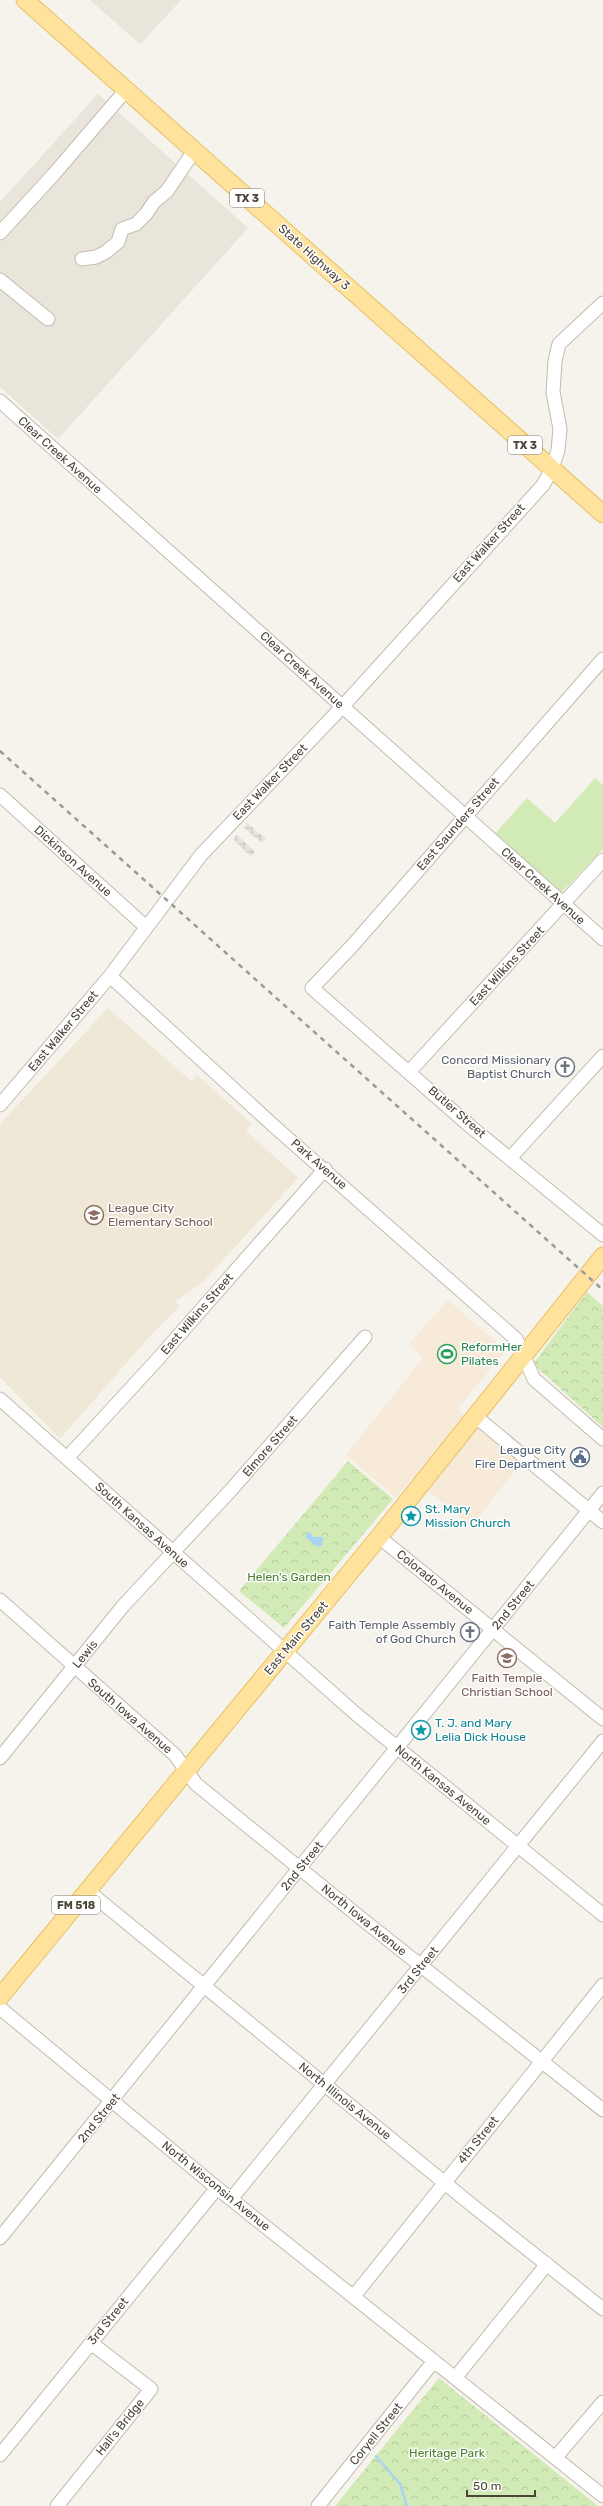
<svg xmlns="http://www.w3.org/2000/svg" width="603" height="2506" font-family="Rubik,sans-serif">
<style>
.residential{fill:#eae5da}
.commercial{fill:#f7ead8}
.industrial{fill:url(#industrial-grid)}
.education{fill:#efe8d6}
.grass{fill:#d2eab5}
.forest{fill:url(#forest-crowns)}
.water{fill:#a9d4f2}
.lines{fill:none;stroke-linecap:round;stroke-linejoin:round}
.stream{stroke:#a9d4f2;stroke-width:2.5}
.minor-casing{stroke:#c2bbae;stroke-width:15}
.major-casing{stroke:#e6c16a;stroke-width:19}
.minor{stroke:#fff;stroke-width:13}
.major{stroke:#ffe39c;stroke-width:17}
.rail{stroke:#9a9a9a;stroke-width:2.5;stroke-dasharray:5 5;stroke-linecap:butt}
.labels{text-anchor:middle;stroke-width:3;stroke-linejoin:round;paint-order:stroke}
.shield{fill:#fff;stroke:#817c74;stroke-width:1}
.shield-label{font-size:11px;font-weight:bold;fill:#4b4439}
.street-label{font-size:12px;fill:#4b4439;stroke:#fff}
.worship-label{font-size:12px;fill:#5b616d;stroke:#fff;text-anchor:end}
.education-label{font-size:12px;fill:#785e54;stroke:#fff;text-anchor:start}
.leisure-label{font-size:12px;fill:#27864d;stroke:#fff;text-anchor:start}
.service-label{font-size:12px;fill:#4e5e75;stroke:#fff;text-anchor:end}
.culture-label{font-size:12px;fill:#0d838f;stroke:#fff;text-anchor:start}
.park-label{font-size:12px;fill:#4a7f2a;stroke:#fff}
</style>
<defs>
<pattern id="industrial-grid" width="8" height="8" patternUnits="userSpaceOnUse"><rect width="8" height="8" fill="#e6e2dd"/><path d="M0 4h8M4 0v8" fill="none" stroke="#c7c3be"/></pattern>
<pattern id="forest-crowns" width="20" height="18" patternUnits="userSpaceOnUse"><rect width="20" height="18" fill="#d2eab5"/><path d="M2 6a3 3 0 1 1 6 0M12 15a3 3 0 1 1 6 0" fill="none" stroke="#b6ca9c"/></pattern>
</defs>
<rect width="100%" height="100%" fill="#f6f3ec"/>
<path class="residential" d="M90,0H181L140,44Z
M98,94L248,228L58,439L0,387V202Z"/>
<path class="commercial" d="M448,1300L506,1351L457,1409L521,1463L471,1526L412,1478L396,1498L346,1455L423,1358L409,1344Z"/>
<path class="industrial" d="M247,823L266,839L262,843L244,828Z
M237,835L255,852L250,856L233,839Z"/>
<path class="education" d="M108,1008L191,1081L197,1075L252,1124L246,1131L298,1178L204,1281L176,1301L179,1307L151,1335L60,1439L0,1377V1124Z"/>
<path class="grass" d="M595,778L603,785V849L560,894L494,835L527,798L555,823Z"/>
<path class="forest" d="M587,1292L603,1306V1427L533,1364Z
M348,1461L393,1499L284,1628L239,1591Z
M439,2378L598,2506H335Z"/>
<path class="water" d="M309,1531L313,1537H323L322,1546L318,1547L305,1537Z"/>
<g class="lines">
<path class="stream" d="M376,2456L400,2484L407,2506"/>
<g class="minor-casing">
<path id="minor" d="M0,233L54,174L126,90
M82,259L96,257L106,252L118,242L122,229L136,224L146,214L154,202L167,191L194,151
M0,280L48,319
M0,401L603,939
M603,659L352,946L312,988L470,1126L603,1235
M0,795L146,927
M110,976L275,1127L516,1339L534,1379L603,1439
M410,1071L603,860
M0,1105L110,976L201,855L343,706L543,485L552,469L558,450L560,429L553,392L555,361L559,344L603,303
M511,1157L603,1056
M0,1399L356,1714L603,1915
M475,1416L603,1522
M67,1458L157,1360L325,1169
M379,1537L603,1719
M0,1600L175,1755L196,1784L362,1919L603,2110
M0,1758L123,1606L231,1490L365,1337
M88,1891L473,2206L603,2309
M0,2008L217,2188L603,2496
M232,2198L603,1741
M0,2238L603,1493
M354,2296L603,1985
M455,2378L547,2264
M0,2455L217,2188
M555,2458L603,2402
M57,2506L151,2389L91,2343
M318,2506L434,2361"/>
</g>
<g class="major-casing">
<path id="major" d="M25,0L603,514
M0,1997L379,1537L603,1256"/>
</g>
<use href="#minor" class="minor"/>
<use href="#major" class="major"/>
<path class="rail" d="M0,751L603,1290"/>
</g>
<defs>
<g id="church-ring" transform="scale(1)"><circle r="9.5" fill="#fff" stroke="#6b7280" stroke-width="1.5"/><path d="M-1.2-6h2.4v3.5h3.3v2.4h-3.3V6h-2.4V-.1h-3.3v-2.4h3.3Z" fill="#6b7280"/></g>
<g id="school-ring" transform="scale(1)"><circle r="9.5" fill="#fff" stroke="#8d6e63" stroke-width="1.5"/><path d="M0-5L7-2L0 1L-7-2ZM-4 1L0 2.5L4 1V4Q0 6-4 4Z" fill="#8d6e63"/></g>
<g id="stadium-ring" transform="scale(1)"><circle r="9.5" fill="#fff" stroke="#2e9e5b" stroke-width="1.5"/><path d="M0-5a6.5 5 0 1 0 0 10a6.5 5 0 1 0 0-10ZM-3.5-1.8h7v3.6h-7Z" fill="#2e9e5b"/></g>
<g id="civic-ring" transform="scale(1)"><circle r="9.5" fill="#fff" stroke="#5c6f8a" stroke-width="1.5"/><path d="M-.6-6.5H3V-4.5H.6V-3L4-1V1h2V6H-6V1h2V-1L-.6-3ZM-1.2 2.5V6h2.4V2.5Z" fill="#5c6f8a"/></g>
<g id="sight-ring" transform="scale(1)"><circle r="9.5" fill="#fff" stroke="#0f9aa8" stroke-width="1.5"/><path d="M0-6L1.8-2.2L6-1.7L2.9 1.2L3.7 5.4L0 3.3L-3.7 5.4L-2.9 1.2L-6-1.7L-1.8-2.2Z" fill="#0f9aa8"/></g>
</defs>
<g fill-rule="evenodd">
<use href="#church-ring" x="565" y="1067"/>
<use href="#school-ring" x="94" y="1215"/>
<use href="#stadium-ring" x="447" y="1354"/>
<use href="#civic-ring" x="580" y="1457"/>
<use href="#sight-ring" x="411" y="1516"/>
<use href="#church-ring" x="470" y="1632"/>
<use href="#school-ring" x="507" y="1658"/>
<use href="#sight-ring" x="421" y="1730"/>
</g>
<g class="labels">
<g class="shield">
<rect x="230" y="189" width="34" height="18" rx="3"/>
<rect x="508" y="436" width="34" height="18" rx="3"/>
<rect x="52" y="1896" width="48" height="18" rx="3"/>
</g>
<g class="shield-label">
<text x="247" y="202">TX 3</text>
<text x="525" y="449">TX 3</text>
<text x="76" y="1909">FM 518</text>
</g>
<g class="street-label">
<text transform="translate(314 257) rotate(42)" y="4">State Highway 3</text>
<text transform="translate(60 455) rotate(42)" y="4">Clear Creek Avenue</text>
<text transform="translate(489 543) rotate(-48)" y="4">East Walker Street</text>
<text transform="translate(302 670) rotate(42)" y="4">Clear Creek Avenue</text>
<text transform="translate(270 782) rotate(-46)" y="4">East Walker Street</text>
<text transform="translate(458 824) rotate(-49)" y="4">East Saunders Street</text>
<text transform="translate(73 861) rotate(42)" y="4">Dickinson Avenue</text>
<text transform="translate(543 886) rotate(42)" y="4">Clear Creek Avenue</text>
<text transform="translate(507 966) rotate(-47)" y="4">East Wilkins Street</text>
<text transform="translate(63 1031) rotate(-50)" y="4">East Walker Street</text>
<text transform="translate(457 1112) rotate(41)" y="4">Butler Street</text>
<text transform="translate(319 1164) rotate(41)" y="4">Park Avenue</text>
<text transform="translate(197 1314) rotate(-49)" y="4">East Wilkins Street</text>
<text transform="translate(270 1446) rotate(-49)" y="4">Elmore Street</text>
<text transform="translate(142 1525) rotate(42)" y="4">South Kansas Avenue</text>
<text transform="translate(435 1582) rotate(39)" y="4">Colorado Avenue</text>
<text transform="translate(513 1605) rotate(-51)" y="4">2nd Street</text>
<text transform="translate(296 1638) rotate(-50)" y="4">East Main Street</text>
<text transform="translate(85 1654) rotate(-51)" y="4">Lewis</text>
<text transform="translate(130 1716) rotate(41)" y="4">South Iowa Avenue</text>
<text transform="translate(443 1785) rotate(39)" y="4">North Kansas Avenue</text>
<text transform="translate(302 1866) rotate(-51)" y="4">2nd Street</text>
<text transform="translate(364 1920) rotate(39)" y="4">North Iowa Avenue</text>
<text transform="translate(418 1970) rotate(-51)" y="4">3rd Street</text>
<text transform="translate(345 2101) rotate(39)" y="4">North Illinois Avenue</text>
<text transform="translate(99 2118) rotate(-51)" y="4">2nd Street</text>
<text transform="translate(478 2140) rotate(-51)" y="4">4th Street</text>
<text transform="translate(216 2186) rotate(39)" y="4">North Wisconsin Avenue</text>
<text transform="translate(108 2321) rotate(-51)" y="4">3rd Street</text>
<text transform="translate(120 2427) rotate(-51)" y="4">Hall's Bridge</text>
<text transform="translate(376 2434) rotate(-51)" y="4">Coryell Street</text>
</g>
<g class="worship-label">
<text x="551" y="1064">Concord Missionary<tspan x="551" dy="14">Baptist Church</tspan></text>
<text x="456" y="1629">Faith Temple Assembly<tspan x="456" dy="14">of God Church</tspan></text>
</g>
<g class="education-label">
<text x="108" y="1212">League City<tspan x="108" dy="14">Elementary School</tspan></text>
<text x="507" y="1682" text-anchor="middle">Faith Temple<tspan x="507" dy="14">Christian School</tspan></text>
</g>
<g class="leisure-label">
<text x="461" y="1351">ReformHer<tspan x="461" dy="14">Pilates</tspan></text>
</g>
<g class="service-label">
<text x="566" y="1454">League City<tspan x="566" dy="14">Fire Department</tspan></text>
</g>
<g class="culture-label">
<text x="425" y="1513">St. Mary<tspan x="425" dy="14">Mission Church</tspan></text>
<text x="435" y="1727">T. J. and Mary<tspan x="435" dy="14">Lelia Dick House</tspan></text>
</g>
<g class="park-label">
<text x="289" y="1581">Helen's Garden</text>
<text x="447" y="2457">Heritage Park</text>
</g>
</g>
<path d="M467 2490v6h68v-6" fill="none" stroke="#4b4439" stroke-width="2"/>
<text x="473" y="2490" font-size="12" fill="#4b4439" stroke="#ffffff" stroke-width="3" paint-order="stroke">50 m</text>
</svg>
